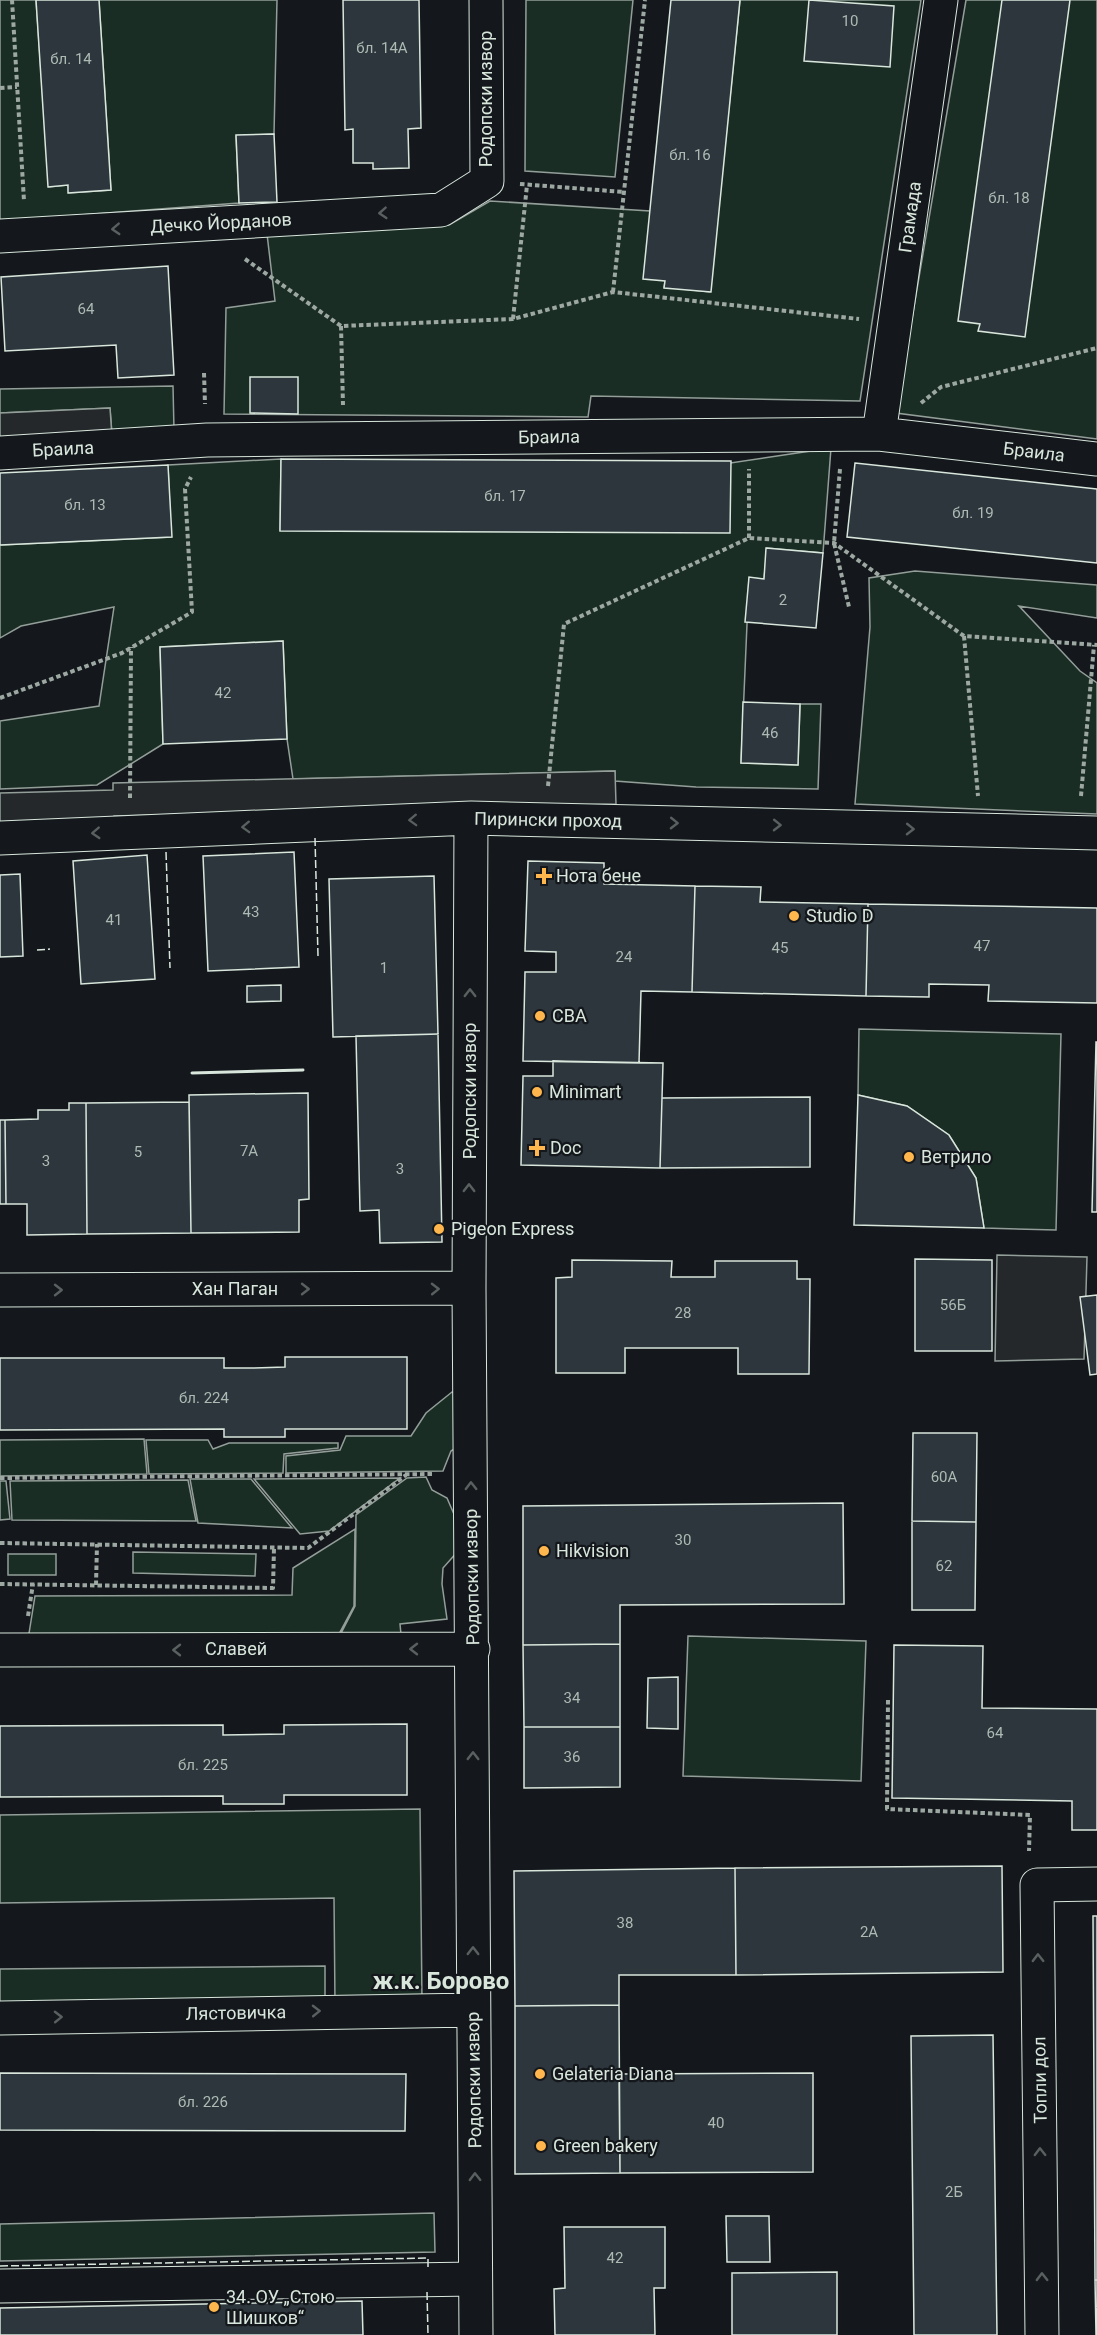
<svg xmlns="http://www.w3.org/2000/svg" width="1097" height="2335" font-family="Roboto,sans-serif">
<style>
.green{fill:#1a2d24;stroke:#939e99;stroke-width:1.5}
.parking{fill:#24282b;stroke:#939e99;stroke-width:1.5}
.building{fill:#2c363c;stroke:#d8e6dc;stroke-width:1.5}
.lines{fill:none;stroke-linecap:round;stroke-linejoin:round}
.minor-casing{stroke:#d8e6dc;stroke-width:35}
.path{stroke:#9da8a2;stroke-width:4;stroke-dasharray:4.5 3;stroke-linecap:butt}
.minor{stroke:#14181c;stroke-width:33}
.fence{stroke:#d8e6dc;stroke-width:1.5;stroke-dasharray:8 3;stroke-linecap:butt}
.wall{stroke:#d8e6dc;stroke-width:3}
.oneway{stroke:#59605f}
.poi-dot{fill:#ffb74d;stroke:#14181c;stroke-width:2}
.labels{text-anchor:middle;stroke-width:4.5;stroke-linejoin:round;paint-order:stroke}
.number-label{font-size:15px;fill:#adbab4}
.street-label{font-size:18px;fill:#d8e6dc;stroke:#14181c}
.poi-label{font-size:18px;fill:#d8e6dc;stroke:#14181c;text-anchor:start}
.district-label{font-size:24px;font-weight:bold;fill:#d8e6dc;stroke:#14181c}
</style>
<rect width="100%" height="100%" fill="#14181c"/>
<path class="green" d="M0,0H36L49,187L68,185L69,193L111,190L99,0H277L274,134L236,136L239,203L0,221Z
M526,0H633L615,177L525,171Z
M740,0H921L860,401L591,396L588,417L224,414L226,308L275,301L267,234L449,225L490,201L650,211L665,281L664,287L710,292Z
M966,0H1097V439L896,413Z
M173,386L174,430L112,434L110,408L0,413V389Z
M831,448L823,553L767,548L764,579L749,578L741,763L798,765L800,704H821L818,789L696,787L615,781V771L293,779L287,739L283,641L160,647L163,744L97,785L0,789V721L99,706L114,607L21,626L0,638V545L171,537L168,465L281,459L280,530Z
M915,571L1097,585V618L1019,606L1080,671L1097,683V814L855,804L870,627L869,578Z
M859,1029L1061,1034L1056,1230L984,1228L976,1178L949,1135L907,1106L858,1095Z
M452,1392L469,1398L468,1440L451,1451L443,1471L286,1473V1456L340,1450L346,1436H411L426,1413Z
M144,1439L147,1474L0,1476V1440Z
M146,1440H208L213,1449L229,1443H338V1448L284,1454L283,1473L149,1474Z
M426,1477L432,1490L447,1498L466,1542L443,1568L442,1584L447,1619L400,1624L402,1645H335L355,1606L356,1515L407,1478Z
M400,1478L329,1531L300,1534L254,1479Z
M190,1479H251L292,1528L198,1523Z
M188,1480L196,1521L12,1520L10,1481Z
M0,1481H6L10,1519L0,1520Z
M355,1529L354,1606L333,1645L27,1646L35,1596L292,1595L293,1568Z
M133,1552L256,1554L255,1576L133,1573Z
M8,1554H56V1575H8Z
M688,1636L866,1641L861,1781L683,1776Z
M420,1809L422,2002L335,2003L334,1898L0,1903V1815Z
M325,1966V2000L0,2005V1969Z
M434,2213L435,2252L0,2261V2224Z"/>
<path class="parking" d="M110,408L112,437L0,442V413Z
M615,771L616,804L114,816V820L0,823V793L113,790V783Z
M997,1255L1087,1257L1084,1359L995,1361Z"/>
<path class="building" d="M36,0H99L111,190L68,193V185L48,187Z
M343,0H419L421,128L408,129L409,168L373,169V163H353V129L345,130Z
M671,0H740L711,292L664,288L665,281L643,279Z
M809,0L894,6L890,67L804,61Z
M1002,0H1070L1025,337L978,331L980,324L958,321Z
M274,134L277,202L239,203L236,135Z
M168,266L174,375L118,378L116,345L5,351L1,277Z
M250,377H298V414L250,413Z
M281,459L731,461L730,533L280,531Z
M855,463L1097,489V563L847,537Z
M168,465L172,537L0,545V473Z
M766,548L823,553L816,628L745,622L749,577L764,579Z
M283,641L287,739L163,744L160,647Z
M743,702L800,704L798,765L741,763Z
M294,852L299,967L208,971L203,856Z
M147,855L155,979L81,984L73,861Z
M528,861L604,863V884L695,886L692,992L641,991L639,1063L523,1061L525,972H556V952L525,951Z
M20,874L23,956L0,957V875Z
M434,876L438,1034L333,1037L329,879Z
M695,886L761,887L760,902L868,904L866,996L692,992Z
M868,904L1097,908V1003L988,1001L989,985L929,984V997L866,996Z
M281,985V1001L247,1002V986Z
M438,1034L442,1242L380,1243L379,1210L360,1211L356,1036Z
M1096,1042H1097V1212H1092Z
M553,1061L663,1063L660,1168L521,1165L523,1076H553Z
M308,1093L309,1199L299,1200V1232L191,1233L189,1095Z
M858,1095L907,1106L949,1135L976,1178L984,1228L854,1225Z
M810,1097V1167L660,1168L662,1098Z
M189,1102L191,1233L87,1234L86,1103Z
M69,1103H86L87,1234L27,1235V1204H6L5,1120L38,1119V1110H69Z
M0,1120H5L6,1204H0Z
M915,1259L992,1260V1351H915Z
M572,1260L672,1261L671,1277H715V1261H797V1279H810L809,1374H738V1348H625V1373H556V1278L572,1277Z
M1097,1295V1374L1090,1375L1080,1297Z
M285,1357H407V1429H285V1437H224V1429L0,1430V1358H224V1368H254L285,1367Z
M913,1433H977L976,1522L912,1521Z
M843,1503L844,1604L620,1605V1644L523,1645V1506Z
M912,1521L976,1522L975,1610H912Z
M620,1644V1727H524L523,1645Z
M894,1645L983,1646L982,1708L1097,1709V1830H1072V1801L892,1798Z
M678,1677V1729L647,1728L648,1678Z
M407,1724V1795H284V1804H223V1796L0,1797V1726L223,1725V1735L284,1734V1725Z
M524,1727H620V1787L524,1788Z
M1002,1866L1003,1972L736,1975L735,1868Z
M735,1868L736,1975H619V2005L515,2006L514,1871Z
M1093,1916H1097V2280H1095Z
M619,2005L620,2173L515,2174V2006Z
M993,2035L997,2335H914L911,2036Z
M0,2073L406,2074L405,2131L0,2130Z
M813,2073V2172L620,2173L619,2074Z
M726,2216H769L770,2262H727Z
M564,2227H665V2288H654L655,2335H555L554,2289L565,2288Z
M837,2272V2335H732V2273Z
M1095,2280H1097V2335H1096Z
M362,2301L363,2335H0V2308Z"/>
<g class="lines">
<g class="minor-casing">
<path id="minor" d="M0,236L441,210L487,181L486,0
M879,434L941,0
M0,453L207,440L879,434L1097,459
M471,818L469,1288L476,2335
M0,838L471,818L1097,833
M0,1290L469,1288
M0,1650L473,1649
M0,2018L473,2010
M0,2286L475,2279
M1042,2335L1037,1885L1097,1884"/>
</g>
<path class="path" d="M12,0L24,201
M0,88L17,87
M520,184L624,192
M245,259L341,326L513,319L613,292L859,319
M613,292L645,0
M513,319L527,185
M341,326L343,405
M204,373L205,404
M921,403L941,387L1097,348
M840,469L834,543L849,607
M749,538V469
M964,636L978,796
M0,698L122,653L192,612L185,489L191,477
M548,786L564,624L749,538L834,543L964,636L1097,645
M1081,796L1094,645
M130,798L131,647
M0,1478L434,1474
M0,1543L308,1548L406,1475
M0,1584L273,1588L274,1548
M96,1585L97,1544
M28,1616L33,1584
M888,1700L887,1809L1030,1815L1029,1851"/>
<use href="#minor" class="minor"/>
<path class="fence" d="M315,838L318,956
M166,852L170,968
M37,950L50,949
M0,2266L428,2258V2268
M427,2292L428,2335"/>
<path class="wall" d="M192,1073L303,1070"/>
</g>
<defs><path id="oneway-chevron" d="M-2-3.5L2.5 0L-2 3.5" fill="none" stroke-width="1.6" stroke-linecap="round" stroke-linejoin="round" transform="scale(1.5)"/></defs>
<g class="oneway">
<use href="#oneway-chevron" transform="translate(383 213) rotate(176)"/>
<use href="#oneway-chevron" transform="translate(116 229) rotate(177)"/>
<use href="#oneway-chevron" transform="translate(413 820) rotate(178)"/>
<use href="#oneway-chevron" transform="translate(674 823) rotate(1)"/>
<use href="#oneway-chevron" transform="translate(777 825) rotate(1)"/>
<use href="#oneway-chevron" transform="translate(246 827) rotate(178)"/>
<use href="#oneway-chevron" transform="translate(910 829) rotate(1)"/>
<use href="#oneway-chevron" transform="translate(96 833) rotate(177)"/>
<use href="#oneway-chevron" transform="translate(470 993) rotate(-90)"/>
<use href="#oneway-chevron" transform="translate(469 1188) rotate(-90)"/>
<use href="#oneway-chevron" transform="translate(305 1289)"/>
<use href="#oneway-chevron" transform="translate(435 1289) rotate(-1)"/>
<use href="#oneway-chevron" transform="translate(58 1290)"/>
<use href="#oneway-chevron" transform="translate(471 1486) rotate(-91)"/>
<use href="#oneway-chevron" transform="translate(414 1649) rotate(180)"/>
<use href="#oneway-chevron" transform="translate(177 1650) rotate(180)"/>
<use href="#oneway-chevron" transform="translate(473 1756) rotate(-90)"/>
<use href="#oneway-chevron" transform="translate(473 1951) rotate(-90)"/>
<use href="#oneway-chevron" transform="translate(1038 1958) rotate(-91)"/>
<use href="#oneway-chevron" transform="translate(316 2011) rotate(-1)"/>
<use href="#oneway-chevron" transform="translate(58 2017) rotate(-1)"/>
<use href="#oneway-chevron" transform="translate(1040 2152) rotate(-91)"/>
<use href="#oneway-chevron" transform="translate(475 2177) rotate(-91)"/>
<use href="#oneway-chevron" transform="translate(1042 2277) rotate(-91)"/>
</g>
<g class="poi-dot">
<path d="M541 867h6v6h6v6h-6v6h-6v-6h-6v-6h6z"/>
<circle cx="794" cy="916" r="6"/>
<circle cx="540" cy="1016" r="6"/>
<circle cx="537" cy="1092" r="6"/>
<path d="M534 1139h6v6h6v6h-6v6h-6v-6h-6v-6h6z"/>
<circle cx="909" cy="1157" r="6"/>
<circle cx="439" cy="1229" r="6"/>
<circle cx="544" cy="1551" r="6"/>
<circle cx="540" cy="2074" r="6"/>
<circle cx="541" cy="2146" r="6"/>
<circle cx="214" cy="2307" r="6"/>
</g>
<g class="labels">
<g class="number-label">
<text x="850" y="26">10</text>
<text x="382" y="53">бл. 14А</text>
<text x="71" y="64">бл. 14</text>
<text x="690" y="160">бл. 16</text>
<text x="1009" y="203">бл. 18</text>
<text x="86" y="314">64</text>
<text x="505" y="501">бл. 17</text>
<text x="85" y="510">бл. 13</text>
<text x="973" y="518">бл. 19</text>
<text x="783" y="605">2</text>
<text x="223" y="698">42</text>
<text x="770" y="738">46</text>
<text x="251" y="917">43</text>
<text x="114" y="925">41</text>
<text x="982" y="951">47</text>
<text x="780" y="953">45</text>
<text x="624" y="962">24</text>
<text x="384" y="973">1</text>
<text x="249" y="1156">7А</text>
<text x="138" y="1157">5</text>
<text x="46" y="1166">3</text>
<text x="400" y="1174">3</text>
<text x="953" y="1310">56Б</text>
<text x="683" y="1318">28</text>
<text x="204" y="1403">бл. 224</text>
<text x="944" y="1482">60А</text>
<text x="683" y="1545">30</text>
<text x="944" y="1571">62</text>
<text x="572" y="1703">34</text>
<text x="995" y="1738">64</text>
<text x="572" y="1762">36</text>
<text x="203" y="1770">бл. 225</text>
<text x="625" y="1928">38</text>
<text x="869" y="1937">2А</text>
<text x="203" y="2107">бл. 226</text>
<text x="716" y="2128">40</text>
<text x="954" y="2197">2Б</text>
<text x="615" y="2263">42</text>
</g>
<g class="street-label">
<text transform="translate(486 99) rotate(-90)" y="6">Родопски извор</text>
<text transform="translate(910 217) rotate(-82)" y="6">Грамада</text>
<text transform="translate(221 223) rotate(-3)" y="6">Дечко Йорданов</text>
<text transform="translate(549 437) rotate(-1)" y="6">Браила</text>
<text transform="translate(63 449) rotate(-3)" y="6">Браила</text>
<text transform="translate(1034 452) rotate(7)" y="6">Браила</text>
<text transform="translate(548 820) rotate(1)" y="6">Пирински проход</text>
<text transform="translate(470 1091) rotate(-90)" y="6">Родопски извор</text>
<text x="235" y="1295">Хан Паган</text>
<text transform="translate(472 1577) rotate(-91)" y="6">Родопски извор</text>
<text x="236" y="1655">Славей</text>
<text transform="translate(236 2013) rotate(-1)" y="6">Лястовичка</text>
<text transform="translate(474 2080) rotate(-91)" y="6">Родопски извор</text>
<text transform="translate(1040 2080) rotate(-91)" y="6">Топли дол</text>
</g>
<g class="poi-label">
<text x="556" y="882">Нота бене</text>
<text x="806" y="922">Studio D</text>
<text x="552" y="1022">CBA</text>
<text x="549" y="1098">Minimart</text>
<text x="550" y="1154">Doc</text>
<text x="921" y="1163">Ветрило</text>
<text x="451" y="1235">Pigeon Express</text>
<text x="556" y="1557">Hikvision</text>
<text x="552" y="2080">Gelateria Diana</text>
<text x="553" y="2152">Green bakery</text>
<text x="226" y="2303">34. ОУ „Стою<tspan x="226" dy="21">Шишков“</tspan></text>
</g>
<g class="district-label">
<text x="441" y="1989">ж.к. Борово</text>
</g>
</g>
</svg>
